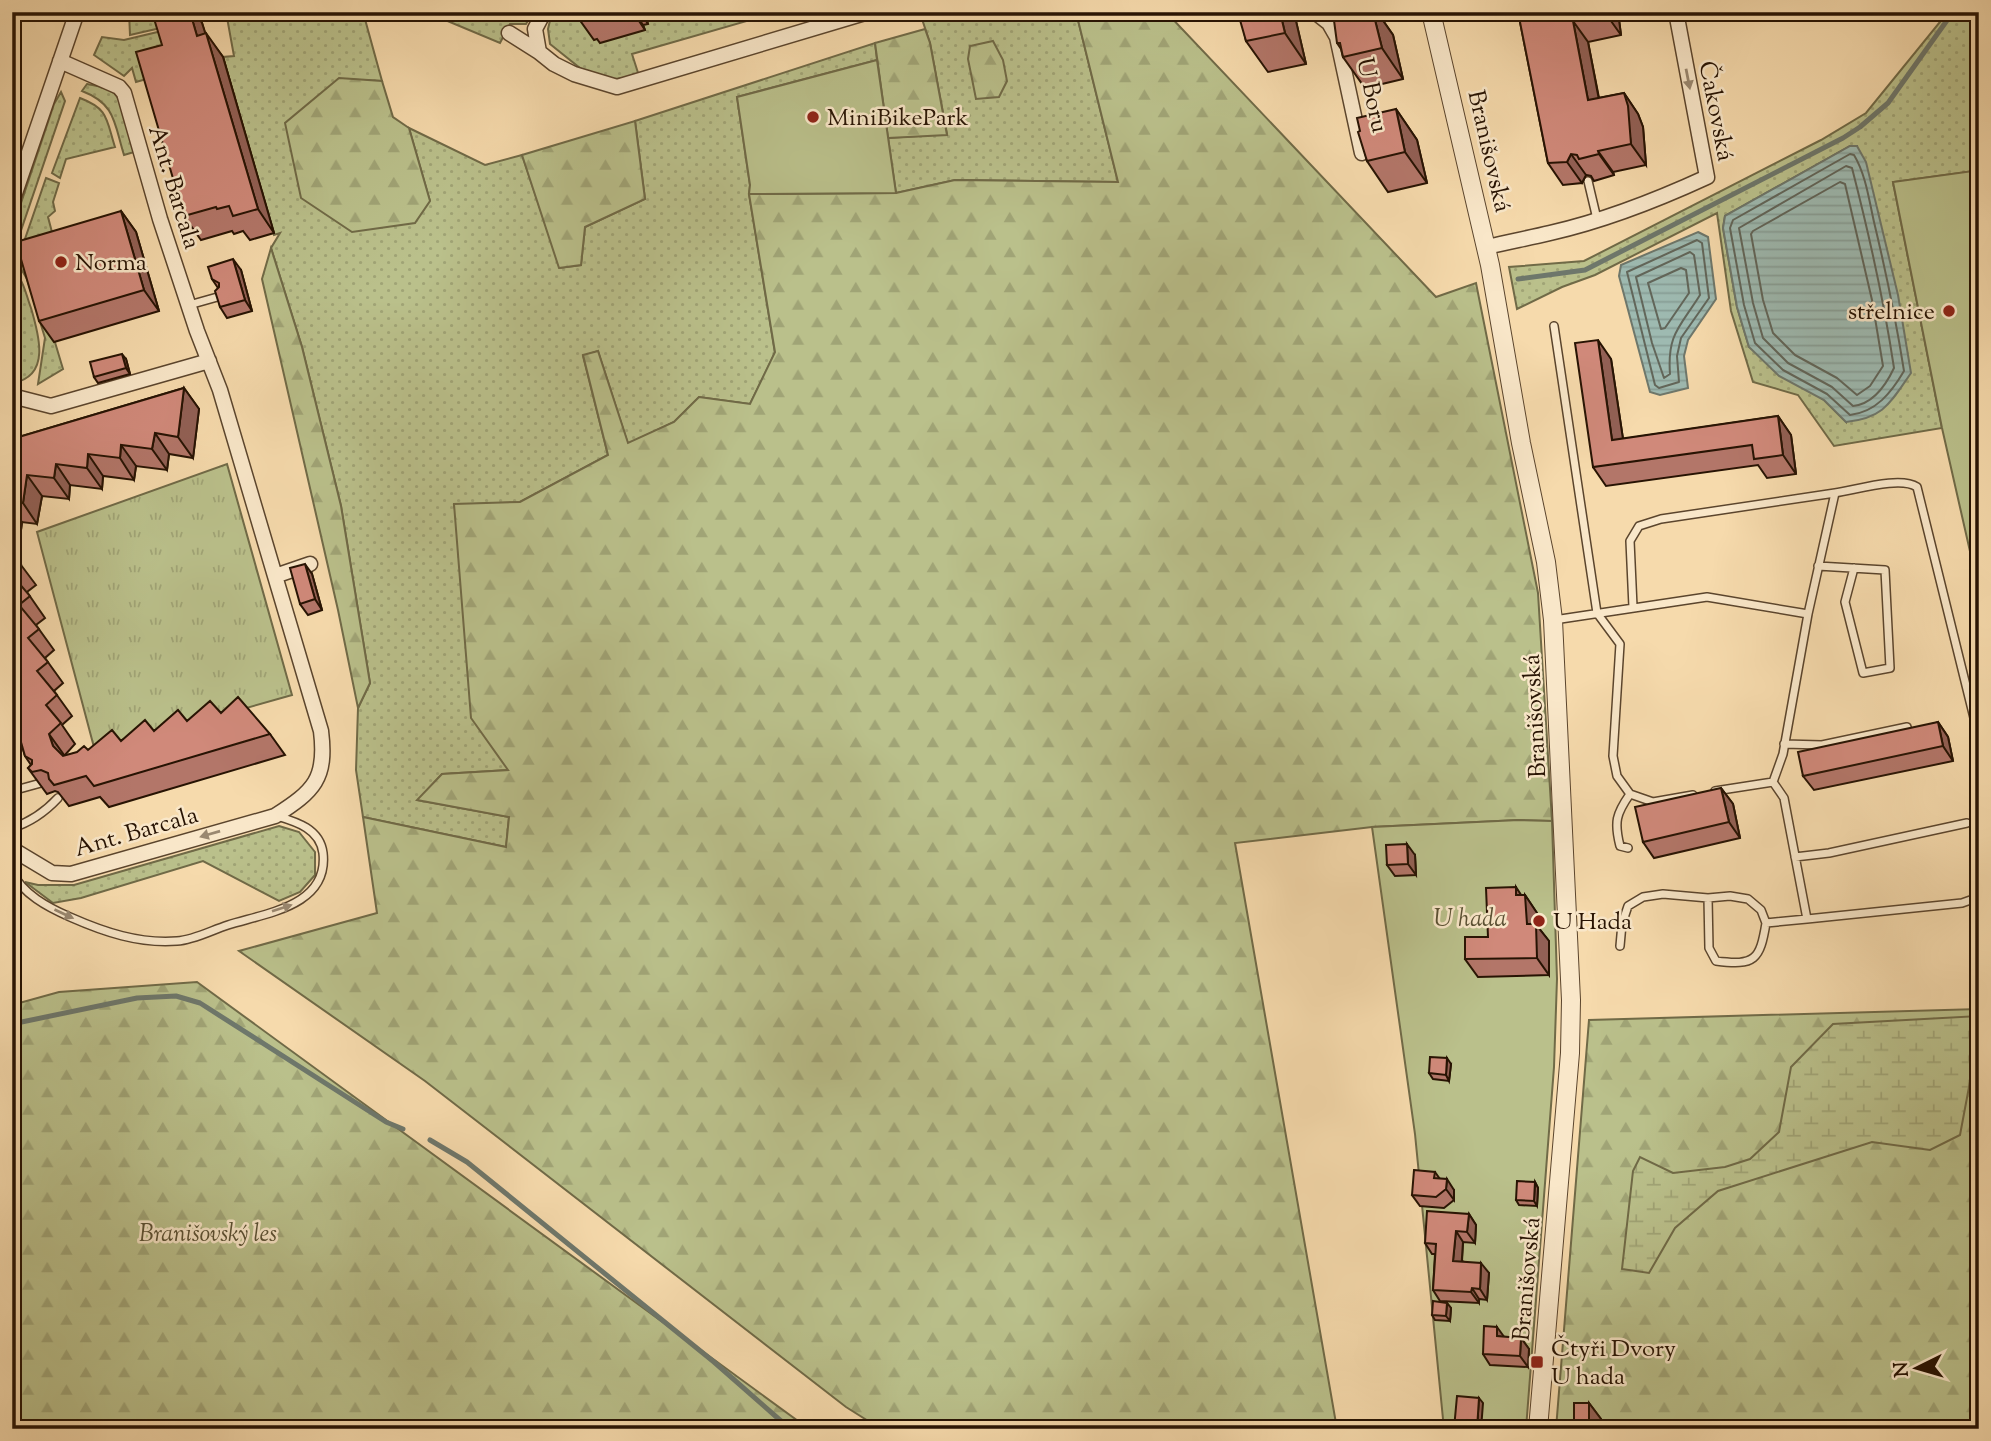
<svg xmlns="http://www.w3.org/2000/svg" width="1991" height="1441" font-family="'Sorts Mill Goudy',serif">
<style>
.grass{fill:url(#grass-dots);stroke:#706a47;stroke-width:2;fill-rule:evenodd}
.forest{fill:url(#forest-firs);stroke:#706a47;stroke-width:2}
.wetland{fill:url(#wetland-marsh);stroke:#706a47;stroke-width:2}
.park{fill:url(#park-tufts);stroke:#706a47;stroke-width:2}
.garden{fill:#bac08b;stroke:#706a47;stroke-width:2}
.water{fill:url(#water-rules);stroke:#6e776b;stroke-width:2}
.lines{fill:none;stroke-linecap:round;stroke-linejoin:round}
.shore{stroke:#62665a;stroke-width:2}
.stream{stroke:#6e776b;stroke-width:5}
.service-casing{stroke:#5b452d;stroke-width:10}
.minor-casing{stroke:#5b452d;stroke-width:17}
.tertiary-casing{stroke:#5b452d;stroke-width:20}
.service{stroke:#f9e7c9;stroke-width:7}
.minor{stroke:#f9e7c9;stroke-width:14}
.tertiary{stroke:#f9e7c9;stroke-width:18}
.wall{fill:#b37669;stroke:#271303;stroke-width:2}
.shaded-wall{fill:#926055;stroke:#271303;stroke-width:2}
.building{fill:#d0897a;stroke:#271303;stroke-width:2}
.oneway{fill:#9a8870}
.poi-dot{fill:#8f2418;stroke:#f9e7c9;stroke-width:2.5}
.labels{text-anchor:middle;stroke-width:5;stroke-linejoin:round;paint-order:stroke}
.street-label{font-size:24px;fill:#271303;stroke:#f9e7c9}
.poi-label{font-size:24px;fill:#271303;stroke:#f9e7c9;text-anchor:start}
.park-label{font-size:24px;font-style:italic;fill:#5a5033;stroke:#f9e7c9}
</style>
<defs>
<pattern id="grass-dots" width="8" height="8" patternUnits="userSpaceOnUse" patternTransform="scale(1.75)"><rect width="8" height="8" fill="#bac08b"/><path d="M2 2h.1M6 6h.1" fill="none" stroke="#a0a476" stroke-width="1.8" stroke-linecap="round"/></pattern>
<pattern id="forest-firs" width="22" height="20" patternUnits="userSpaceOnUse" patternTransform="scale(1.75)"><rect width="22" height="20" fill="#bac08b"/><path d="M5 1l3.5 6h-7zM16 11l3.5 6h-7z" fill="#a0a476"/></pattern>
<pattern id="wetland-marsh" width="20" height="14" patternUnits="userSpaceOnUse" patternTransform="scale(1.75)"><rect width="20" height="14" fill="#bac08b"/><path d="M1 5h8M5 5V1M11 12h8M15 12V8" fill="none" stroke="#a0a476"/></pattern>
<pattern id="park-tufts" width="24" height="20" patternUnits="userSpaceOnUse" patternTransform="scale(1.75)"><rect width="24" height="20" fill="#bac08b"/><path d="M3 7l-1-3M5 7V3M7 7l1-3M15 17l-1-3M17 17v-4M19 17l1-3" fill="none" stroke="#a0a476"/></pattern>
<pattern id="water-rules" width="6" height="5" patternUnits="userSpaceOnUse" patternTransform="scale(1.75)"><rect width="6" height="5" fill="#9ebab1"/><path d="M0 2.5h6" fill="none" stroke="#889f97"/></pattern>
</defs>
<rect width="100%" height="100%" fill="#f6daac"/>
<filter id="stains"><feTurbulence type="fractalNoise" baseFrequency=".00286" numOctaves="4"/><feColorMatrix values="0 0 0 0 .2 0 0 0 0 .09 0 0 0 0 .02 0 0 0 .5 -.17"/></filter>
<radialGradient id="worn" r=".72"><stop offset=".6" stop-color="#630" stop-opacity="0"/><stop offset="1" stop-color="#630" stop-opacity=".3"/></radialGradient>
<path class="grass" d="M129,12H162L165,27L130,35Z
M226,12H363L382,81L339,79L430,201L409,128L485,165L522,155L560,268L581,265L585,227L645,199L635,121L875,43L877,60L737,97L750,185L749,194L775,353L750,404L699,397L674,422L628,444L598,351L583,356L608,455L520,502L454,505L509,770L442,774L418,800L509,817L506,847L363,817L356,770L358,708L370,683L341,506L302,347L271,248L280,233L274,235L223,57L234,56Z
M426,12H533L526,24H510L500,43Z
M552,12H778L632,54L639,76L607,80L585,72L550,44L548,29Z
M932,12H1076L1118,182L955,180L896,193L888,138L947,134L930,43L921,16Z
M1948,12H1979V194L1973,171L1893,182L1942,428L1834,446L1798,395L1753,382L1731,311L1717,213L1595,275L1562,287L1517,309L1509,267L1584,261L1821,140L1866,113ZM1850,146H1857L1846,422L1824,400L1749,347L1737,307L1723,228L1725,216Z
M166,30L181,69L136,82L132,68L124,76L94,55L102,37L124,40Z
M87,84C96,86 107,87 114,93C125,103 130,137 134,152L124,155C114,123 116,104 82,91Z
M61,92L65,101L14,251L12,250V230L54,104Z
M80,98C109,109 106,119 115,147L66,159L60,178L52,173Z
M46,178L59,183L53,202L55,211L48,217L57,251L30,259L63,369L38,384L45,338L27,279L17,262Z
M19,277C25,286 27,298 31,308C39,335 51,376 13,383L12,298Z
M279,826L299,832L315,852V875L300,892L279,901L203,861L81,898L53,903L25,882L38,885H74Z"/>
<path class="forest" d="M1076,12H1166L1436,297L1476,283L1538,593L1552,821L1519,820L1372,827L1235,843L1337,1429H881L846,1407L425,1081L239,951L377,913L363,817L506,847L509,817L417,800L442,774L508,770L471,718L454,504L520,502L608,455L583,355L598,351L628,443L674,422L699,397L750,404L775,352L749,194L896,193L955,180L1118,182Z
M925,29L930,43L947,135L888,138L875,43Z
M993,41L1003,60L1007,81L999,97L976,99L968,59L970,46Z
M339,78L382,81L393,117L409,128L430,201L415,223L352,232L301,198L285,123Z
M635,121L645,199L585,227L581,265L559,268L522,155Z
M271,248L302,347L341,506L370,683L358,708L338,610L262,279Z
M197,982L809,1429H12V1005L59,992Z
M1979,1009V1429H1556L1589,1020Z"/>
<path class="wetland" d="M1979,1016V1068L1972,1071L1960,1135L1930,1150L1872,1142L1718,1191L1675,1228L1649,1273L1622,1269L1633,1171L1640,1157L1673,1173L1725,1167L1750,1159L1779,1132L1791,1067L1833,1024Z"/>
<path class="park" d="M227,464L292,695L95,751L37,532Z"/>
<path class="garden" d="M877,60L896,193L749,194L750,185L737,97Z
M1973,171L1979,194V591L1942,428L1893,182Z
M1519,820L1552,821L1557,979L1554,1067L1526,1429H1444L1415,1134L1372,827Z"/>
<path class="water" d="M1850,146H1857L1866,162L1898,295L1911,373C1890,403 1884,418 1846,422L1824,400L1779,376L1749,347L1737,307L1723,228L1725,216Z
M1698,232L1708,237L1716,299L1688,340L1684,356L1688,388L1660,395L1650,392L1619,276L1621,265Z"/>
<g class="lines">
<path class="shore" d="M1850,154L1854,155C1866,175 1869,200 1874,222C1886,272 1896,320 1904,371C1891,393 1876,412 1850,415L1827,394L1783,370L1755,343L1744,305L1730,228L1733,220Z
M1846,166L1852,168C1869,234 1884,301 1894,368C1886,385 1873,404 1853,406L1832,387L1788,363L1763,338L1753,303L1739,228Z
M1840,182L1845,184L1872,300L1883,366L1870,386L1857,395L1837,378L1795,355L1773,333L1763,300L1751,234L1753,231Z
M1697,240L1702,243L1709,298L1681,338L1677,356L1679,382L1659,388L1655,385L1627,272Z
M1690,252L1694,255L1700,295C1680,327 1667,334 1670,374L1664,378L1652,343L1636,277Z
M1681,268L1686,270L1689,293L1665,328L1661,329L1648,283Z"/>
<path class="stream" d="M1518,279L1585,270L1843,138L1860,127L1888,103L1953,12
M12,1024L137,998L176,996L200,1003L386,1122L403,1129
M430,1140L467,1162L714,1362L781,1421"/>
<g class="service-casing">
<path id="service" d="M1588,181L1597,219
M189,305L221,296
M1554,326L1597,613L1620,644L1613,756L1617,776L1630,794L1653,802L1693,795
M1818,566L1885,570L1890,668L1863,673L1845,602L1854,568
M1633,607L1630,541L1639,526L1661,519L1835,493
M1554,620L1707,597L1808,614
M1784,744L1822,745L1907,727
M1773,782L1784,798L1807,919L1962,903L1979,897
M12,791L41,783
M1715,791L1773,782L1783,754L1808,614L1835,493C1856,490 1900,476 1917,487L1979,738
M12,828C31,822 45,812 58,798
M1628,848L1620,846C1614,822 1616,814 1630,794
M1795,857L1829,853L1967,823
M12,872C23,894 47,907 70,917C104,932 139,944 177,941C194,940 212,930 228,925C266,913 329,906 323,853C320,829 297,822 277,816
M1708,898L1709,948L1716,961C1755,966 1760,960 1766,923L1807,919
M1620,946L1622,924L1628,906L1643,897L1663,894L1708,898L1730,896L1748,899L1761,910L1766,923"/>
</g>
<g class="minor-casing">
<path id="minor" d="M544,12L535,29L539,52L554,64L574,74L617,87L868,12
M1315,12L1329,23L1337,37L1362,153
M509,33L539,52
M60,61L119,87L124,93L160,219L197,331L220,390L275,576L310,564
M12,202L77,12
M1487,247C1508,242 1529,238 1550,233C1603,221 1657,200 1707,177L1676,12
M12,396L51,406L209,361
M12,849L52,873L71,874L275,816C314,791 327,779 321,731L275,576"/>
</g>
<g class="tertiary-casing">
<path id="tertiary" d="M1431,12L1490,265L1521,443L1546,562L1553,620L1571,1000L1570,1053L1538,1429"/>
</g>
<use href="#service" class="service"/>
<use href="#minor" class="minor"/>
<use href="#tertiary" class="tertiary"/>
</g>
<path class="wall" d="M574,12H644L648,24L643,25L645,30L600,43L597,39L594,40Z
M1240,12H1291L1296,21L1306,64L1268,72L1246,41Z
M1338,12H1377L1393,35L1403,79L1365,88L1343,57L1341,49L1337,43Z
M1518,12H1618L1621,35L1588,42L1599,98L1624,93L1638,114L1643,127L1646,165L1613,172L1614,175L1594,181L1591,176L1586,175L1582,183L1563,185L1548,163Z
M197,15L202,23L205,33L223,57L274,233L250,240L243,231L234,234L232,231L201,240L184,216L162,45Z
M1396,109L1417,140L1427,183L1388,192L1367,161L1360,131Z
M121,211L136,232L159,311L54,342L39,321Z
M241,270L252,311L227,318L220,307L218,288L212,279Z
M126,359L130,374L98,383L94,377Z
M1611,359L1623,439L1778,416L1791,435L1796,474L1767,478L1758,465L1606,486L1593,467Z
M184,388L199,409L193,458L169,454L167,470L136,466L134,480L103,476L102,489L70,485L69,499L42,496L37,524L22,522L19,546L12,545V439Z
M12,553L36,585L27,592L45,618L36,625L54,650L45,658L63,683L54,691L72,716L62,725L75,744L64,756L88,750L187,721L221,713L270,734L285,755L109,807L100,797L69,806L58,792L55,791L47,794L28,768L31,765L25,756L12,711Z
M312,574L322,610L308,615L300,604Z
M1938,722L1948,737L1953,761L1814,790L1803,776Z
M1721,788L1733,804L1740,838L1654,858L1643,842Z
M1415,855L1416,875L1395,876L1387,865Z
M1521,895H1525L1537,913L1538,927L1549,941V975L1478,977L1465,959L1488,937Z
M1451,1064L1449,1081L1433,1079L1429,1073Z
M1435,1172L1440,1179L1454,1190V1200L1444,1208L1420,1206L1412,1195Z
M1535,1182L1538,1188L1537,1206L1519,1205L1516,1200Z
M1469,1214L1476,1225L1475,1243L1463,1242L1462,1261L1489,1273L1487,1300L1479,1299V1303L1440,1301L1433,1290L1435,1254H1432L1425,1243Z
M1447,1303L1451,1308L1450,1321L1435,1320L1432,1315Z
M1504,1337L1521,1338L1529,1349L1528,1367L1490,1365L1483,1354Z
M1589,1403L1601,1419L1600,1429H1580L1574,1420Z"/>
<path class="shaded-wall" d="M190,12H196L202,23L214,60L197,36Z
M633,12H634L643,25L645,30Z
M640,12H644L648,24Z
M1280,12H1291L1296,21L1306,64L1285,33Z
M1373,12H1377L1393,35L1403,79L1382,48Z
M1606,12H1618L1621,35L1606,14Z
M1573,21L1588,42L1603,121L1588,100Z
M206,33L223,57L274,233L258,209Z
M1624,93L1638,114L1643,127L1646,165L1631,144Z
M1396,109L1417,140L1427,183L1405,152Z
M1598,151L1613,172L1614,175L1599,154Z
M1571,154L1586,175L1582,183L1567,162Z
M121,211L136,232L159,311L144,290Z
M233,259L241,270L252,311L245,300Z
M1598,340L1611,359L1626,459L1612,440Z
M122,354L126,359L130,374L126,368Z
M184,388L199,409L193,458L178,437Z
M1778,416L1791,435L1796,474L1783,455Z
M155,433L169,454L167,470L152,449Z
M121,445L136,466L134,480L120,458Z
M88,454L103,476L102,489L87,468Z
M56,464L70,485L69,499L54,478Z
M27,475L42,496L37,524L23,503Z
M12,509L22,522L19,546L12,537Z
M305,564L312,574L322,610L315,599Z
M1938,722L1948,737L1953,761L1943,746Z
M49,734L64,755L68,767L53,746Z
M1721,788L1733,804L1740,838L1729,822Z
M1407,844L1415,855L1416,875L1408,864Z
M1516,887L1525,901V895L1537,913L1538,927L1549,941V975L1537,958L1527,924L1516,895Z
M1447,1058L1451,1064L1449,1081L1446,1075Z
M1447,1179L1454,1190V1200L1446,1189Z
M1535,1182L1538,1188L1537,1206L1534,1201Z
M1469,1214L1476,1225L1475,1243L1467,1232Z
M1456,1231L1463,1242L1461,1272L1453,1261Z
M1481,1263L1489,1273L1487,1300L1480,1289Z
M1472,1288L1479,1299V1303L1471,1292Z
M1447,1303L1451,1308L1450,1321L1446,1316Z
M1497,1327L1505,1338L1497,1336Z
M1521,1338L1529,1349L1528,1367L1520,1356Z
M1479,1398L1483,1403L1481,1429H1477Z
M1589,1403L1601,1419L1600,1429H1595L1589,1420Z"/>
<path class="building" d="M152,12H190L197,36L206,33L258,209L233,216L229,206L217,209L216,207L184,216L136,52L162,45Z
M1240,12H1280L1285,33L1246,41L1238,13Z
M1338,12H1373L1382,48L1343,57L1340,43H1337L1333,13Z
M1518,12H1606V14L1573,21L1588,100L1624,93L1628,106L1631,144L1598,151L1599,154L1579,159L1577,155L1571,154L1567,162L1548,163Z
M1396,109L1405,152L1367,161L1358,132L1360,131L1357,118Z
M121,211L144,290L39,321L16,242Z
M233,259L245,300L220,307L215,291L219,287V283L212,279L208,267Z
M1598,340L1612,440L1778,416L1783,455L1754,459L1752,445L1593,467L1575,343Z
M122,354L126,368L94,377L90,362Z
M184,388L178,437L155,433L152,449L121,445L120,458L88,454L87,468L56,464L54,478L27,475L23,503L12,502V439Z
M12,553L21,564L12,571Z
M305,564L315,599L300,604L290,568Z
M12,575L30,596L19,605L39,629L28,638L48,662L37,671L57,695L46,705L61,723L49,734L53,746L63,756L77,752L84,746L88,750L112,730L121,741L145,720L154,731L178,710L187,721L210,701L221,713L238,697L270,734L94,786L86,776L54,785L49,779L48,773L41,770L32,772L28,768L32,764V760L25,756L12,711Z
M1938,722L1943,746L1803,776L1798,752Z
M1721,788L1729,822L1643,842L1635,807Z
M1407,844L1408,864L1387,865L1386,845Z
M1516,887V895H1525L1527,924H1536L1537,958L1465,959V937H1488L1486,888Z
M1430,1057L1447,1058L1446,1075L1429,1073Z
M1414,1170L1435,1172L1434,1178L1447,1179L1446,1189L1436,1197L1412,1195Z
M1517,1181L1535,1182L1534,1201L1516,1200Z
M1427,1211L1469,1214L1467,1232L1456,1231L1453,1261L1481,1263L1480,1289L1472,1288L1471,1292L1433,1290L1436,1244L1425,1243Z
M1433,1301L1447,1303L1446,1316L1432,1315Z
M1484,1326L1497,1327V1336L1521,1338L1520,1356L1483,1354Z
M1457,1396L1479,1398L1477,1429H1454Z
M1574,1403H1589V1420H1574Z"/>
<defs><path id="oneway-solid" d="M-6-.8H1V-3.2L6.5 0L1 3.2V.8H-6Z" transform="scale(1.75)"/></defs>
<g class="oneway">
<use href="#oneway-solid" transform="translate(1688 79) rotate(79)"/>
<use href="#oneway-solid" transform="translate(210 834) rotate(164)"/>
<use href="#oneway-solid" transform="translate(282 908) rotate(-18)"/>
<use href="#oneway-solid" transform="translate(64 914) rotate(25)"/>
</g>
<g class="poi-dot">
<circle cx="813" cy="117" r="7"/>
<circle cx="61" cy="262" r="7"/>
<circle cx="1949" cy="311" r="7"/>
<circle cx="1539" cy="921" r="7"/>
<rect x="1530" y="1355" width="14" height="14" rx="3.5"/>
</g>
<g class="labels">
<g class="street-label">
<text transform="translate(1373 95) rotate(78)" y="8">U Boru</text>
<text transform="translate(1717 111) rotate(79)" y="8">Čakovská</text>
<text transform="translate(1490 151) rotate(77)" y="8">Branišovská</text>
<text transform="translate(175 187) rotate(73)" y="8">Ant. Barcala</text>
<text transform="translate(1534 716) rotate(-93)" y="8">Branišovská</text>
<text transform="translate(136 831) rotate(-16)" y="8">Ant. Barcala</text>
<text transform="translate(1526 1279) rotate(-85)" y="8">Branišovská</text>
</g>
<g class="poi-label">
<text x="827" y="125">MiniBikePark</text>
<text x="75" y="270">Norma</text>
<text x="1935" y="319" text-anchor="end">střelnice</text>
<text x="1553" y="929">U Hada</text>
<text x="1551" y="1356">Čtyři Dvory<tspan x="1551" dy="28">U hada</tspan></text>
</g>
<g class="park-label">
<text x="1470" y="926">U hada</text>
<text x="208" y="1241">Branišovský les</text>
</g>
</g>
<rect width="1991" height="1441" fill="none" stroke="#f6daac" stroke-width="42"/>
<rect x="14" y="14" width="1963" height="1413" fill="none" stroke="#271303" stroke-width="3.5"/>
<rect x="21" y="21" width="1949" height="1399" fill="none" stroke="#271303" stroke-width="2"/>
<g transform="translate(1917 1368) rotate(265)" stroke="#f9e7c9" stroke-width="5" paint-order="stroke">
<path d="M0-5L12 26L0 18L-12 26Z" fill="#271303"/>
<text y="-10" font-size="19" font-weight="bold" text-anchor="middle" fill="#271303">N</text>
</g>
<rect width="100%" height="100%" filter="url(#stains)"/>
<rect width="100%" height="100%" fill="url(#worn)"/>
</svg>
